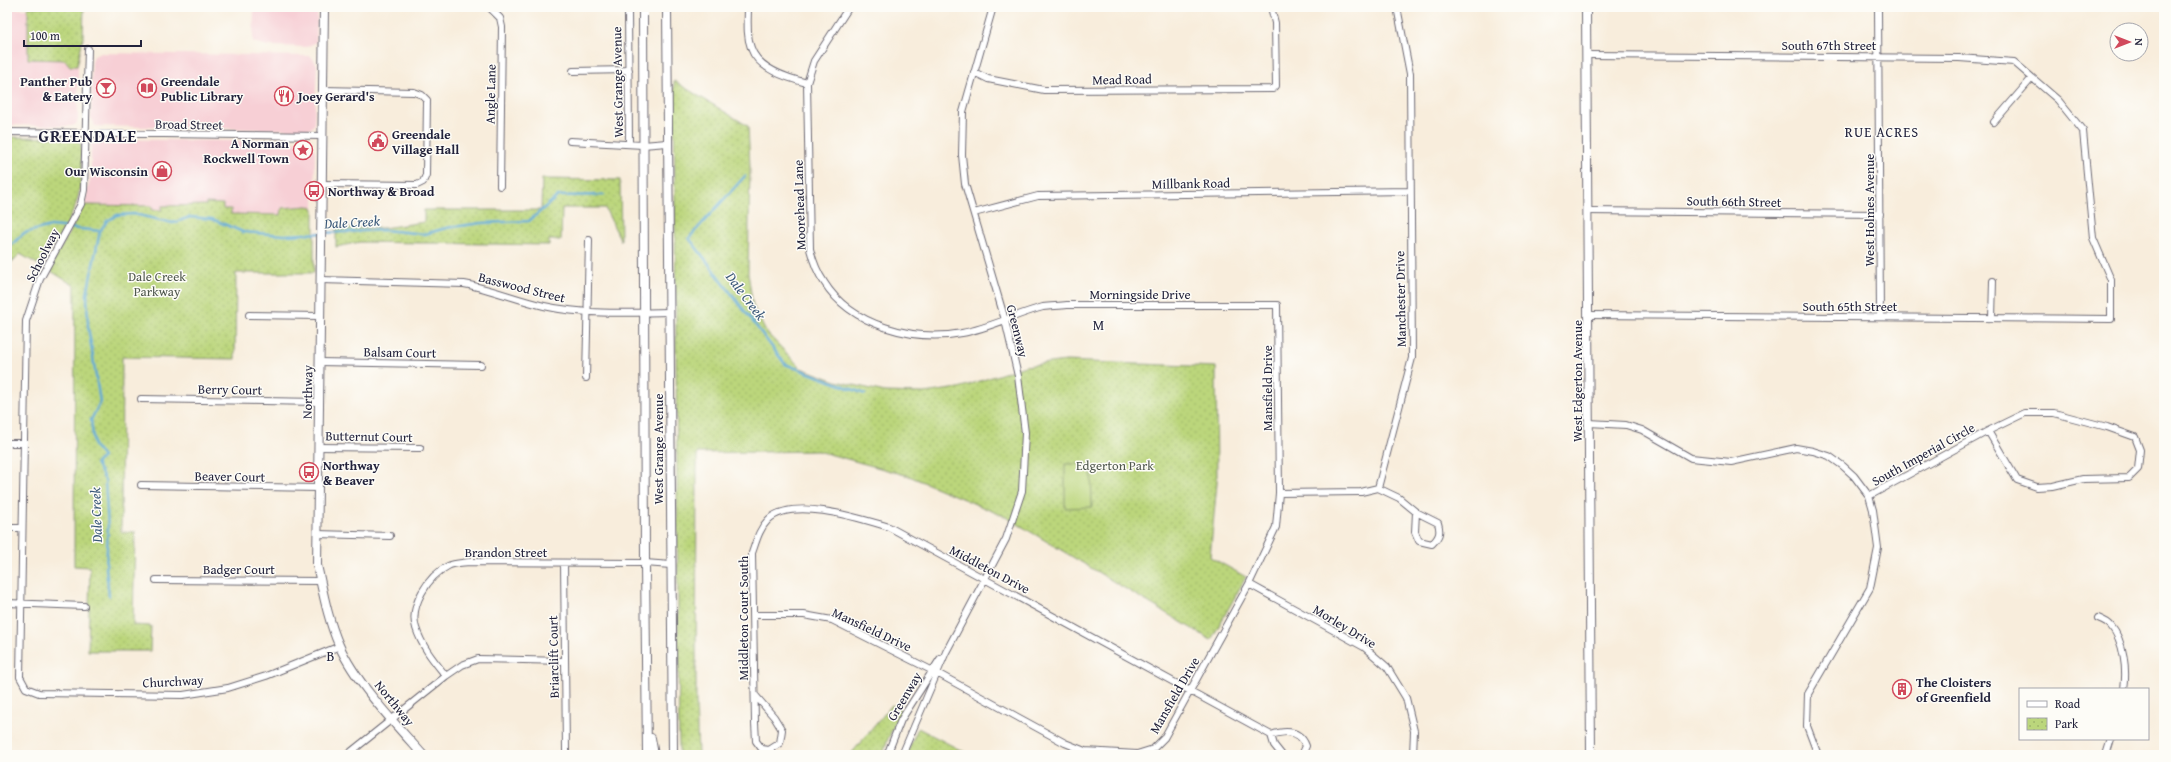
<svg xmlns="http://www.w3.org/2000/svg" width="2171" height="762" font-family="'Gentium Book Plus',serif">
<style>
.built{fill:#f7cfd5}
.park{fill:url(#park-dots);stroke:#6e7c5c}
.pitch{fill:#bbd67c;stroke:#6e7c5c}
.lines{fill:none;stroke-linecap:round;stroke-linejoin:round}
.stream{stroke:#5da9d6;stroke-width:2.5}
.minor-casing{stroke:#6d6973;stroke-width:8}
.tertiary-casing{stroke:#6d6973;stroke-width:10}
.minor{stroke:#fff;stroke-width:6}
.tertiary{stroke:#fff;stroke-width:8}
.labels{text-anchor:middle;stroke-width:3;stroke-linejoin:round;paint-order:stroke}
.street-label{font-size:13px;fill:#22223b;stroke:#fdfcf7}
.poi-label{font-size:13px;font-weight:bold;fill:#22223b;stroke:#fdfcf7;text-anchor:start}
.park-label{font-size:13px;fill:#50584e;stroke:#fdfcf7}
.neighbourhood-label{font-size:14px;letter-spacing:1px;fill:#22223b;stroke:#fdfcf7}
.water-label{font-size:14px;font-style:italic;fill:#3a5879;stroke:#fdfcf7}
.district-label{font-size:17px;font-weight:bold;letter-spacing:1px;fill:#22223b;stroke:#fdfcf7}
</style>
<defs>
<pattern id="park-dots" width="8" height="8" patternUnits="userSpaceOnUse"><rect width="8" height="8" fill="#bbd67c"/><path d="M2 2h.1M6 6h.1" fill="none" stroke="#a0b76c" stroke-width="1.8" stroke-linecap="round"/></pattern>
</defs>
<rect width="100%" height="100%" fill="#fdfcf7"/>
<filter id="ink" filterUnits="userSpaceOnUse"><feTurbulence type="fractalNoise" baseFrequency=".025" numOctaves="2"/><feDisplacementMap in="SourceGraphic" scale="8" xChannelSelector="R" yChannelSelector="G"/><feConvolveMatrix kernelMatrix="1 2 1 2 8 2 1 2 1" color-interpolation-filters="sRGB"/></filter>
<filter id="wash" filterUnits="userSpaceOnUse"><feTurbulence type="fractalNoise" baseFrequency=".012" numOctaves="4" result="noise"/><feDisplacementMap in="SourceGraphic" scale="16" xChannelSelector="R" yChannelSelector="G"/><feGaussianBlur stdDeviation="0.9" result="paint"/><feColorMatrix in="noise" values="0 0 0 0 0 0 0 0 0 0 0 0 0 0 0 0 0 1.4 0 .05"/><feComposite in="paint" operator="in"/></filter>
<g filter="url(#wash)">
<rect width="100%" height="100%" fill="#f8eddc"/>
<path class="built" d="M28,7H84L83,38L78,65V120L76,124L72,126L7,125V9H28Z
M254,7H318L316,42L307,47L268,46L253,42Z
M100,53L311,56L317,65L314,125L310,129L307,130L95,126L91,118L92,61L94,56Z
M95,139L310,142L315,151L314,209L308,206L282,209V215L231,214V209H223V204L162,206V210H152L151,206L84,205L91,175V145Z"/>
<path class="park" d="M28,7H84L83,38L77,66H70L65,60L28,59Z
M674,81L748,126L750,167L748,273L753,306L766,332L801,368L836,381L885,392L924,393L959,388L1025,366L1066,361L1216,367L1217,483L1210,557L1246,577L1211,640L1006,517L909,476L818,451L697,453L696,700L698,755H679Z
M7,137L74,138L81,144C82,161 82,180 78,197C72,221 54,244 41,266L20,254L7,267Z
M542,179L620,180L621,241L605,208H562L561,240H549V245L360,242L336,247V228H383L424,222V210H541Z
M206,203L223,204V209H231V214L281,215L282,208L308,206L314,209V273H236L235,359L122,357L121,532H135L133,625L151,626L150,651H88L90,567L74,566L75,286L49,270L84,205L152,206V210H162V206L206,205Z
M892,705L901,710L887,741L883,755H850Z
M918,728L970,755H906Z"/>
<path class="pitch" d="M1065,464H1091L1092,507L1065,508Z"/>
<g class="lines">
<path class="stream" d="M745,176L689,238L785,364L865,394
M100,231L87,294L88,326L100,402L91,420L94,446L103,457L96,463L105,480L108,529L106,568L109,596
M7,249L24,233L51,226L100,231L107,221L117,215L134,214L173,223L190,217L212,219L243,232L284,235L384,230L425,234L446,228L481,223L529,221L558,196L604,195"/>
</g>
</g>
<g filter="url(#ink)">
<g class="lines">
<g class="minor-casing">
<path id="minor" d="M489,7L500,18L502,27L500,186
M628,7L629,143
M748,7C748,20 746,35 751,48C758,69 787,78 807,83
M1878,7L1880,317
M88,49L84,190L81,204L40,279L26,321L20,677L26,688L39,693L183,695L228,688L266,676L340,646
M1586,55L1959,58L2014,62L2058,100L2083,131L2093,238L2111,280V319L1588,315
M573,71L629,70
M974,72L988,79L1044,90L1273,89L1276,86L1275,23L1271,7
M1994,122L2032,78
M7,132L322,136
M570,141L643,145L667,143
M322,184L417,185L423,182L426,175L427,100L422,95L414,92L323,90
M1587,211L1880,214
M974,213L1038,196L1410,191
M321,280L464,284C492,289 517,300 544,306C584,315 628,313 669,312
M249,315L320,316
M1992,318L1993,281
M319,362L481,365
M586,378L589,240
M141,399L318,402
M2025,413H2054L2107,427L2135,437L2140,450L2138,469L2129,478L2083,479L2053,486L2037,487L2017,480L1988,431Z
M1589,423L1626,425L1642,430L1691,458L1731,462L1796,448L1813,451L1829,456L1843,466L1854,476L1869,496L1873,510L1878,548L1870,588L1808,694L1807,726L1818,755
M7,443H23
M318,447L420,448
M141,485L318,488
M1378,488L1412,358L1410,74L1397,7
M1378,488L1399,498L1416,512L1438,523C1441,533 1439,537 1432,544L1419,541L1415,532L1416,512
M1279,493L1361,492L1378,488
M1869,496L1988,431
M7,528H21
M317,534L390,536
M564,563L566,751
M156,580L321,581
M1249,584L1364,647L1387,667L1406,698L1414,731L1413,755
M7,603L84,606
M753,615H804L832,620L937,673L1065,743L1085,751L1137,754L1153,749L1164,738L1249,584L1276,527L1279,493L1277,305H1067C1060,306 1051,306 1043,307C1016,314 990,328 962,333C915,342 851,326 824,282C817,272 813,261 810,249L807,83L814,61L849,7
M2098,618C2103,620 2108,622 2111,626C2124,641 2127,670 2124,689
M446,676C434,661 422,647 416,628C409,606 428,576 448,566C454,563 462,563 469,562L645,563L671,565
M755,695L774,717L782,730L780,743L769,750L762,749L756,741L755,723L752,553C756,542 759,529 768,520C792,496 862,519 889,527L1271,735L1274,745L1282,755
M1271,735C1286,730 1300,730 1306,746L1302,755
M347,755L446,676L462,665L478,659L564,661
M887,755L901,720L940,659
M902,755L946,652L1006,539L1022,491L1025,433L1018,376L1005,320L965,184L962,155L963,112L993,7
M2106,755L2111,739"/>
</g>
<g class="tertiary-casing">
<path id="tertiary" d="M324,7L317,565C323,592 328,620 339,645C355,682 396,725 423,755
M643,7L645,563L647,755
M667,7L673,755
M1586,7L1591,755
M651,738L654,755"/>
</g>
<use href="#minor" class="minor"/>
<use href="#tertiary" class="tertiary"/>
</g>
</g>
<defs>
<g id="bar-ring" transform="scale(1)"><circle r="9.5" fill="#fdfcf7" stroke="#d1495b" stroke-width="1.5"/><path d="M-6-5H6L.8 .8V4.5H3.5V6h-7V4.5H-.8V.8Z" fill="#d1495b"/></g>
<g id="library-ring" transform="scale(1)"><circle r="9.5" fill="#fdfcf7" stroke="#d1495b" stroke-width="1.5"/><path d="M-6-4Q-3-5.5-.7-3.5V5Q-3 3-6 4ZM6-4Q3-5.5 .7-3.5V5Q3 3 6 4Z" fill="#d1495b"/></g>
<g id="restaurant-ring" transform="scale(1)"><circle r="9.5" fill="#fdfcf7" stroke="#d1495b" stroke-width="1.5"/><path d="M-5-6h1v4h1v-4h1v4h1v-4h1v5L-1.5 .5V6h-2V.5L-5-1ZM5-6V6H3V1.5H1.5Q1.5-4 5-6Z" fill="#d1495b"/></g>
<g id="civic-ring" transform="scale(1)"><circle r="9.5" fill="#fdfcf7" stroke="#d1495b" stroke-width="1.5"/><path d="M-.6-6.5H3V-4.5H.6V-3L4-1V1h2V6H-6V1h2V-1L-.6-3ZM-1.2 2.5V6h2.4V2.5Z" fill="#d1495b"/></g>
<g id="sight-ring" transform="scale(1)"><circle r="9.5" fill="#fdfcf7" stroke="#d1495b" stroke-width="1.5"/><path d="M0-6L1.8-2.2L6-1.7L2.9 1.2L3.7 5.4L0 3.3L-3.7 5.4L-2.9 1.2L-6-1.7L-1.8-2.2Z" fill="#d1495b"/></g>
<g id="shop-ring" transform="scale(1)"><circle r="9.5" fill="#fdfcf7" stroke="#d1495b" stroke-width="1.5"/><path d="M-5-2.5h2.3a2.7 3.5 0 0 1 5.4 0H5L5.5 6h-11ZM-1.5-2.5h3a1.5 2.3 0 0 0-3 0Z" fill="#d1495b"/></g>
<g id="bus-ring" transform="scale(1)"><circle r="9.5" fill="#fdfcf7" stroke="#d1495b" stroke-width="1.5"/><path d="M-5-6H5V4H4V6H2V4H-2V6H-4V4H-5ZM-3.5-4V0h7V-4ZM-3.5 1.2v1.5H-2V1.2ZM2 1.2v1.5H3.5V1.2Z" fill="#d1495b"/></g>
<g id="building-ring" transform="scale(1)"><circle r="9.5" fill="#fdfcf7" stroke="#d1495b" stroke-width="1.5"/><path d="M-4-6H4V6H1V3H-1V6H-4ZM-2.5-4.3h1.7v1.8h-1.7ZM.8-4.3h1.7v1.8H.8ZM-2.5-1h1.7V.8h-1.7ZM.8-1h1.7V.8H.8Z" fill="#d1495b"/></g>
</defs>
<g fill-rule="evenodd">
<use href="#bar-ring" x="106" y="88"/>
<use href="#library-ring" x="147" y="88"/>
<use href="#restaurant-ring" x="284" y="96"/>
<use href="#civic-ring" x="378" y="141"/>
<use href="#sight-ring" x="303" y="150"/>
<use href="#shop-ring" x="162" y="171"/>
<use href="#bus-ring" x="314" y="191"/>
<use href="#bus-ring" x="309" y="472"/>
<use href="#building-ring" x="1902" y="689"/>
</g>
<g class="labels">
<g class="street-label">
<text x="1829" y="50">South 67th Street</text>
<text transform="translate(1122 79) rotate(-1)" y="5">Mead Road</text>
<text transform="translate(617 82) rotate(-91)" y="5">West Grange Avenue</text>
<text transform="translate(490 94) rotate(-89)" y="5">Angle Lane</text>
<text transform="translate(189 124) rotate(1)" y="5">Broad Street</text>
<text transform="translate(1191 183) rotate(-1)" y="5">Millbank Road</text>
<text transform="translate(1734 201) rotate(1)" y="5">South 66th Street</text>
<text transform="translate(799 205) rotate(-92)" y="5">Moorehead Lane</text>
<text transform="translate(1869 210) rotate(-90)" y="5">West Holmes Avenue</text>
<text transform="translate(42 255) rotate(-63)" y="5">Schoolway</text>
<text transform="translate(522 287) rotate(14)" y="5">Basswood Street</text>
<text x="1140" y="299">Morningside Drive</text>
<text transform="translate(1400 299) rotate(-91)" y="5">Manchester Drive</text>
<text x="1850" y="311">South 65th Street</text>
<text transform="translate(1018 331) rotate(76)" y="5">Greenway</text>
<text transform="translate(400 352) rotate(1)" y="5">Balsam Court</text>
<text transform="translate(1577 381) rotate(-90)" y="5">West Edgerton Avenue</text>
<text transform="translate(1267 388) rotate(-90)" y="5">Mansfield Drive</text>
<text transform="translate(230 389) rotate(1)" y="5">Berry Court</text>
<text transform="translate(307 392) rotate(-89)" y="5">Northway</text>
<text transform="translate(369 436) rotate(1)" y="5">Butternut Court</text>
<text transform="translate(658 449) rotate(-90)" y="5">West Grange Avenue</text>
<text transform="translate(1923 454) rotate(-29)" y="5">South Imperial Circle</text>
<text transform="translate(230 476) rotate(1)" y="5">Beaver Court</text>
<text x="506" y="557">Brandon Street</text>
<text x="239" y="574">Badger Court</text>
<text transform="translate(990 569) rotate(28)" y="5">Middleton Drive</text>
<text transform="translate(743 618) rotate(-90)" y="5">Middleton Court South</text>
<text transform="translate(1345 626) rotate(31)" y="5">Morley Drive</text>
<text transform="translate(872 629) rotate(25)" y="5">Mansfield Drive</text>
<text transform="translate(553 657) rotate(-91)" y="5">Briarclift Court</text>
<text transform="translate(173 681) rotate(-3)" y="5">Churchway</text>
<text transform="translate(1174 695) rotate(-60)" y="5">Mansfield Drive</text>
<text transform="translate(904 696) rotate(-59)" y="5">Greenway</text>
<text transform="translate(395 703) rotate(51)" y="5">Northway</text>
</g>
<g class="poi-label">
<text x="92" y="86" text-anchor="end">Panther Pub<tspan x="92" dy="15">&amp; Eatery</tspan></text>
<text x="161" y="86">Greendale<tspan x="161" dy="15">Public Library</tspan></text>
<text x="298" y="101">Joey Gerard's</text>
<text x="392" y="139">Greendale<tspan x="392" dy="15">Village Hall</tspan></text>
<text x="289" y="148" text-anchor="end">A Norman<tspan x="289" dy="15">Rockwell Town</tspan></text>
<text x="148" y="176" text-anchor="end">Our Wisconsin</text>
<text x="328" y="196">Northway &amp; Broad</text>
<text x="323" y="470">Northway<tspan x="323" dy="15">&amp; Beaver</tspan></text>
<text x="1916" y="687">The Cloisters<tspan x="1916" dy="15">of Greenfield</tspan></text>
</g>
<g class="park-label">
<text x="157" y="281">Dale Creek<tspan x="157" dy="15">Parkway</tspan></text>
<text x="1115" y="470">Edgerton Park</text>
</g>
<g class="neighbourhood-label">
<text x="1882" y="137">RUE ACRES</text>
<text x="1099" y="330">M</text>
<text x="331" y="661">B</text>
</g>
<g class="water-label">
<text transform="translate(352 222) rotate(-3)" y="5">Dale Creek</text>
<text transform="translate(746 296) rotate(53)" y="5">Dale Creek</text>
<text transform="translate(96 515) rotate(-92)" y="5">Dale Creek</text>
</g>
<g class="district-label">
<text x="88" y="142">GREENDALE</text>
</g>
</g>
<rect width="2171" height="762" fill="none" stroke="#fdfcf7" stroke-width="24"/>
<rect x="2019" y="688" width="130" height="52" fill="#fdfcf7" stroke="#a5a5ac"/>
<rect x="2027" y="701" width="20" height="6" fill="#ffffff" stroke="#a5a5ac"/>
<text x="2055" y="708" font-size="12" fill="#22223b">Road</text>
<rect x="2027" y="718" width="20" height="12" fill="url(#park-dots)" stroke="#a5a5ac"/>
<text x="2055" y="728" font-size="12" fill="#22223b">Park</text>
<g transform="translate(2129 42) rotate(90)"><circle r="19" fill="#fdfcf7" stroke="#a5a5ac"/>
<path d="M0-3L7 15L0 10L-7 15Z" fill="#d1495b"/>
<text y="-6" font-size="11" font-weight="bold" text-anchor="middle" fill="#22223b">N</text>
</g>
<path d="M24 40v6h117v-6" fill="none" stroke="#22223b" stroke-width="2"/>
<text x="30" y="40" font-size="12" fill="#22223b" stroke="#fdfcf7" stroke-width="3" paint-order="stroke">100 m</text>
</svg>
